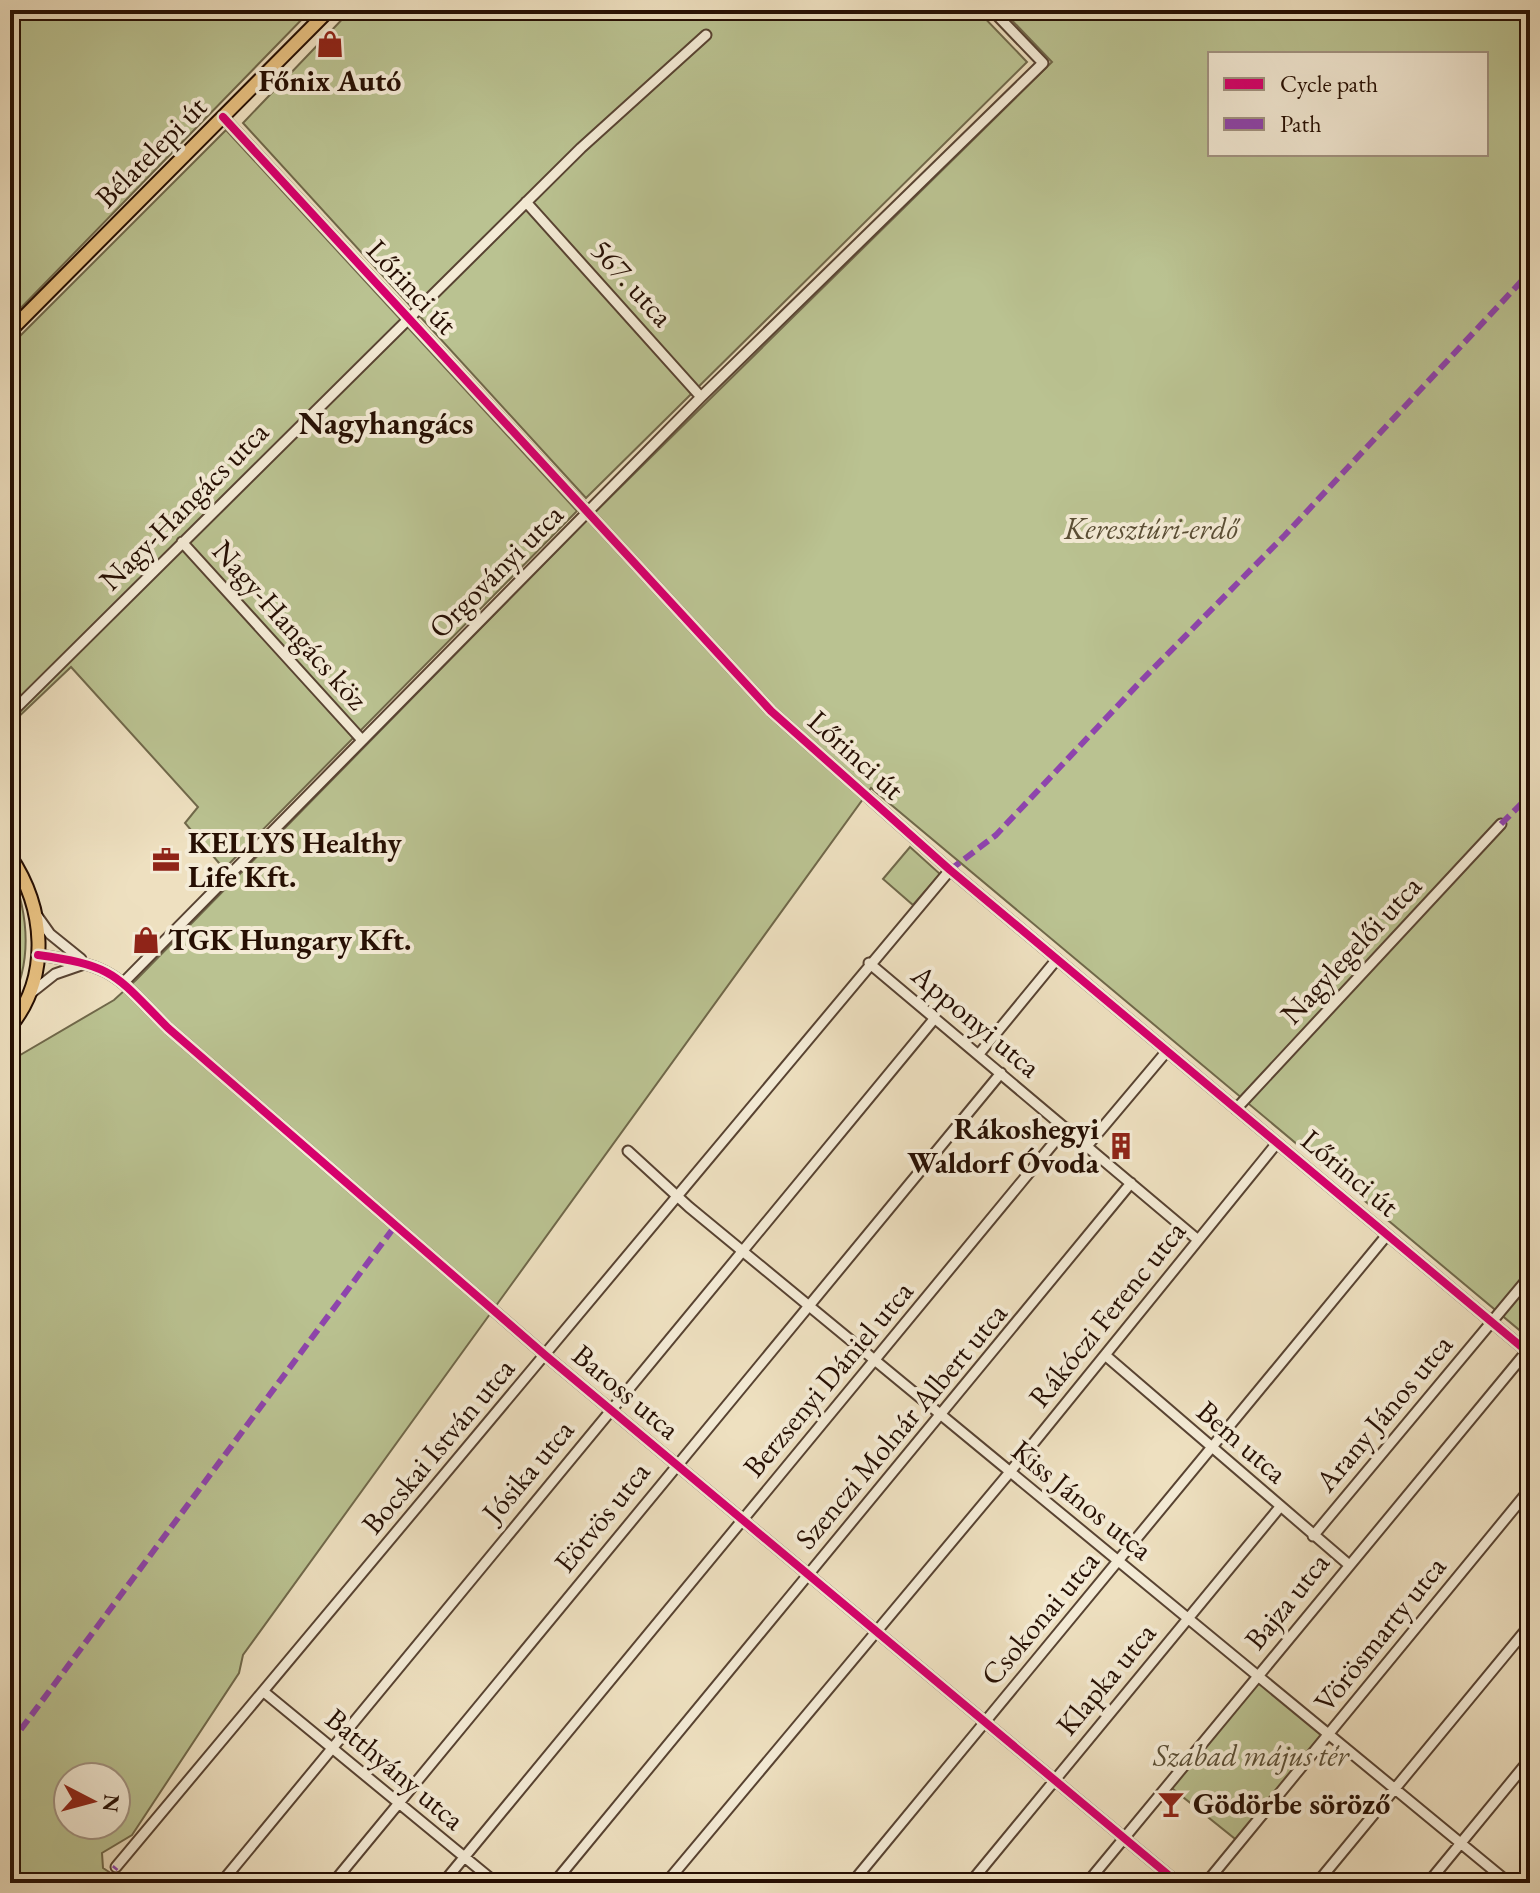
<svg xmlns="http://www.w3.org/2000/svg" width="1540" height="1893" font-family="'EB Garamond',serif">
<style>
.green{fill:#bac291;stroke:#70684a;stroke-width:2;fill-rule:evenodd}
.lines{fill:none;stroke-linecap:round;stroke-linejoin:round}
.minor-casing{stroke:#584332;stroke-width:13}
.major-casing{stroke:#260f03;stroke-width:16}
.minor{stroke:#f4ebd6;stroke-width:9}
.major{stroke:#e7c080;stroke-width:12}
.quiet{stroke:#8e44ad;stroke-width:6;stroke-dasharray:12 6;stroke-linecap:butt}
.cycleway-casing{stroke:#f4ebd6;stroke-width:13}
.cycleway{stroke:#d6006c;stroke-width:8}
.labels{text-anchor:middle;stroke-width:8;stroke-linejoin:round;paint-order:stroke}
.poi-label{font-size:30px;font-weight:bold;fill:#260f03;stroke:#f4ebd6;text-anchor:start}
.street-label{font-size:30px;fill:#260f03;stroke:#f4ebd6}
.park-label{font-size:30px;font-style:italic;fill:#5a4e35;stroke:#f4ebd6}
.neighbourhood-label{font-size:32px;font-weight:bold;fill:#260f03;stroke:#f4ebd6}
</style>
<rect width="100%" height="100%" fill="#eee0c0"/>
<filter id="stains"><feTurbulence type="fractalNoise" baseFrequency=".0025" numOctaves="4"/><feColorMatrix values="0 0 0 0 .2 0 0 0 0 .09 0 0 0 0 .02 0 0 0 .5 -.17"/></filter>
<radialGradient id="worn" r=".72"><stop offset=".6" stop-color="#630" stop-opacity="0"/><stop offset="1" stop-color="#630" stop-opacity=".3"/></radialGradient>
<path class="green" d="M10,10H311L10,319Z
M351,10H977L1027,62L586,498L243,123Z
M1002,10H1530V1339L871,788L243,1655L239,1673L132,1835L102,1853L103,1868L126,1883H10V1061L114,1000L136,980L579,528L1052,62ZM1210,54H1486V154H1210ZM68,1777H116V1825H68Z
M226,130L577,511L224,869L185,823L198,807L71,667L10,725V346Z
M910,847L940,874L913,905L883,879Z
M10,867C28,912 33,961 10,1005Z
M1257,1674L1328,1734L1239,1842L1168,1785Z"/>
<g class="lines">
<g class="minor-casing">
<path id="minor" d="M223,117L771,711L950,870L1530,1354
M526,202L701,397
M182,542L362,740
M10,714L581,148L706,35
M38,917L50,934L81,959
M38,955C116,966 115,975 168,1028L545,1355L1178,1883
M869,963L1198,1240
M124,982L701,397L1043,63L992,10
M31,993L55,974L84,964
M979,1054L1057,959
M1236,1109L1501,824
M1087,1146L1167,1051
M628,1151L689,1207L1509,1883
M1105,1355L1348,1564
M1313,1536L1530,1276
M264,1692L496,1883
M116,1867L950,870
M221,1883L935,1018
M333,1883L1001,1073
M443,1883L1066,1128
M554,1883L1131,1183
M666,1883L1010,1472L1277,1143
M852,1883L1387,1235
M970,1883L1280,1507
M1087,1883L1527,1351
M1206,1883L1530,1489
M1317,1883L1530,1625
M1428,1883L1530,1759"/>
</g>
<g class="major-casing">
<path id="major" d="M10,331L329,10
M10,856C45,908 51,976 10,1027"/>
</g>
<use href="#minor" class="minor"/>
<use href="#major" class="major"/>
<path class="quiet" d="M1501,824L1530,795
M950,870L996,835L1142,680L1285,535L1530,272
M10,1744L395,1226
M103,1883L116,1867"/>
<g class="cycleway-casing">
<path id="cycleway" d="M223,117L771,711L950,870L1530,1354
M38,955C116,966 115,975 168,1028L545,1355L1178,1883"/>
</g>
<use href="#cycleway" class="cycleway"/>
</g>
<defs>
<g id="shop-bare" transform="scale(2.16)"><path d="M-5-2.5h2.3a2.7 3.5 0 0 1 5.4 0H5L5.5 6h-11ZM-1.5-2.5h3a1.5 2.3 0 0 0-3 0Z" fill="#8f2418" stroke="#f4ebd6" stroke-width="2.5" paint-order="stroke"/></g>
<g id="office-bare" transform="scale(2.16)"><path d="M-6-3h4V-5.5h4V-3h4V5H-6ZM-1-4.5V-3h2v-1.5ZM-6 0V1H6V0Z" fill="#8f2418" stroke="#f4ebd6" stroke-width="2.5" paint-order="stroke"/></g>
<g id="building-bare" transform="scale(2.16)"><path d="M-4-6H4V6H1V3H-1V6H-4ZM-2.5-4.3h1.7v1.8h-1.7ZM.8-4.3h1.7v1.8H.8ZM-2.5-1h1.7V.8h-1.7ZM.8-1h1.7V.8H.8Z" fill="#8f2418" stroke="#f4ebd6" stroke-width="2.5" paint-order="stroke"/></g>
<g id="bar-bare" transform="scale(2.16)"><path d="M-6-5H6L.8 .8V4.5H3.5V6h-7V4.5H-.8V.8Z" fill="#8f2418" stroke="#f4ebd6" stroke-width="2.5" paint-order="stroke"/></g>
</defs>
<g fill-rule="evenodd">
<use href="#shop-bare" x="330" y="44"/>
<use href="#office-bare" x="166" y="860"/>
<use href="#shop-bare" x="146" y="940"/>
<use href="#building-bare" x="1121" y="1146"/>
<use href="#bar-bare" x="1171" y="1804"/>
</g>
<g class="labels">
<g class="poi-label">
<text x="330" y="91" text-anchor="middle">Főnix Autó</text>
<text x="188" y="853">KELLYS Healthy<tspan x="188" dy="34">Life Kft.</tspan></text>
<text x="168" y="950">TGK Hungary Kft.</text>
<text x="1099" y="1139" text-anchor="end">Rákoshegyi<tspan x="1099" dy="34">Waldorf Óvoda</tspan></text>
<text x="1193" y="1814">Gödörbe söröző</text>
</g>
<g class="street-label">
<text transform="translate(151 152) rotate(-45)" y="10">Bélatelepi út</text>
<text transform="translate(632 283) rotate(48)" y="10">567. utca</text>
<text transform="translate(412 287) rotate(47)" y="10">Lőrinci út</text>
<text transform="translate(184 506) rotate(-45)" y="10">Nagy-Hangács utca</text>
<text transform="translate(496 571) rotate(-45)" y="10">Orgoványi utca</text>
<text transform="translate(290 625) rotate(48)" y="10">Nagy-Hangács köz</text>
<text transform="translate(856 755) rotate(42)" y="10">Lőrinci út</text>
<text transform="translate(1351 950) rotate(-47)" y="10">Nagylegelői utca</text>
<text transform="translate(976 1021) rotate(40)" y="10">Apponyi utca</text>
<text transform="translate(1350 1173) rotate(40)" y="10">Lőrinci út</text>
<text transform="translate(1107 1314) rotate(-51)" y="10">Rákóczi Ferenc utca</text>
<text transform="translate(828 1379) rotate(-50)" y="10">Berzsenyi Dániel utca</text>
<text transform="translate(626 1392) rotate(40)" y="10">Baross utca</text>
<text transform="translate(1384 1413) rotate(-50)" y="10">Arany János utca</text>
<text transform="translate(901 1426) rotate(-50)" y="10">Szenczi Molnár Albert utca</text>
<text transform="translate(1242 1442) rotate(41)" y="10">Bem utca</text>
<text transform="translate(438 1446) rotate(-50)" y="10">Bocskai István utca</text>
<text transform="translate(528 1471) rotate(-50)" y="10">Jósika utca</text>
<text transform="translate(1082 1500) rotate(39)" y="10">Kiss János utca</text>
<text transform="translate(602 1517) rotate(-51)" y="10">Eötvös utca</text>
<text transform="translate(1287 1601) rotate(-51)" y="10">Bajza utca</text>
<text transform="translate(1040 1618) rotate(-50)" y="10">Csokonai utca</text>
<text transform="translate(1380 1634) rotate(-51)" y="10">Vörösmarty utca</text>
<text transform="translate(1106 1679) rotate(-50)" y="10">Klapka utca</text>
<text transform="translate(395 1769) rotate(40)" y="10">Batthyány utca</text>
</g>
<g class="park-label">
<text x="1151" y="539">Keresztúri-erdő</text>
<text x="1251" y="1766">Szabad május tér</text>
</g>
<g class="neighbourhood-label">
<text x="386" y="434">Nagyhangács</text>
</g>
</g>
<rect width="1540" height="1893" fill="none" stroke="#eee0c0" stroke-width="40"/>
<rect x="12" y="12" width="1516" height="1869" fill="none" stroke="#260f03" stroke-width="4"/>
<rect x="20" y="20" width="1500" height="1853" fill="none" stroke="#260f03" stroke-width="2"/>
<rect x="1208" y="52" width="280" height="104" fill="#f4ebd6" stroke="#a29382" stroke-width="2"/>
<rect x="1224" y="78" width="40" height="12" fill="#d6006c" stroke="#a29382" stroke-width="2"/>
<text x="1280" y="92" font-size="24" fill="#260f03">Cycle path</text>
<rect x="1224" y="118" width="40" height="12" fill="#8e44ad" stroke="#a29382" stroke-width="2"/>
<text x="1280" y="132" font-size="24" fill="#260f03">Path</text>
<g transform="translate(92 1801) rotate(96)"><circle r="38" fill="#f4ebd6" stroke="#a29382" stroke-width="2"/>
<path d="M0-6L14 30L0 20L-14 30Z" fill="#8f2418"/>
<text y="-12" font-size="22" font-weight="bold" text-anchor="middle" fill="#260f03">N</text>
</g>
<rect width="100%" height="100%" filter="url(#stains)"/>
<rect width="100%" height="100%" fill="url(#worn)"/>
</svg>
